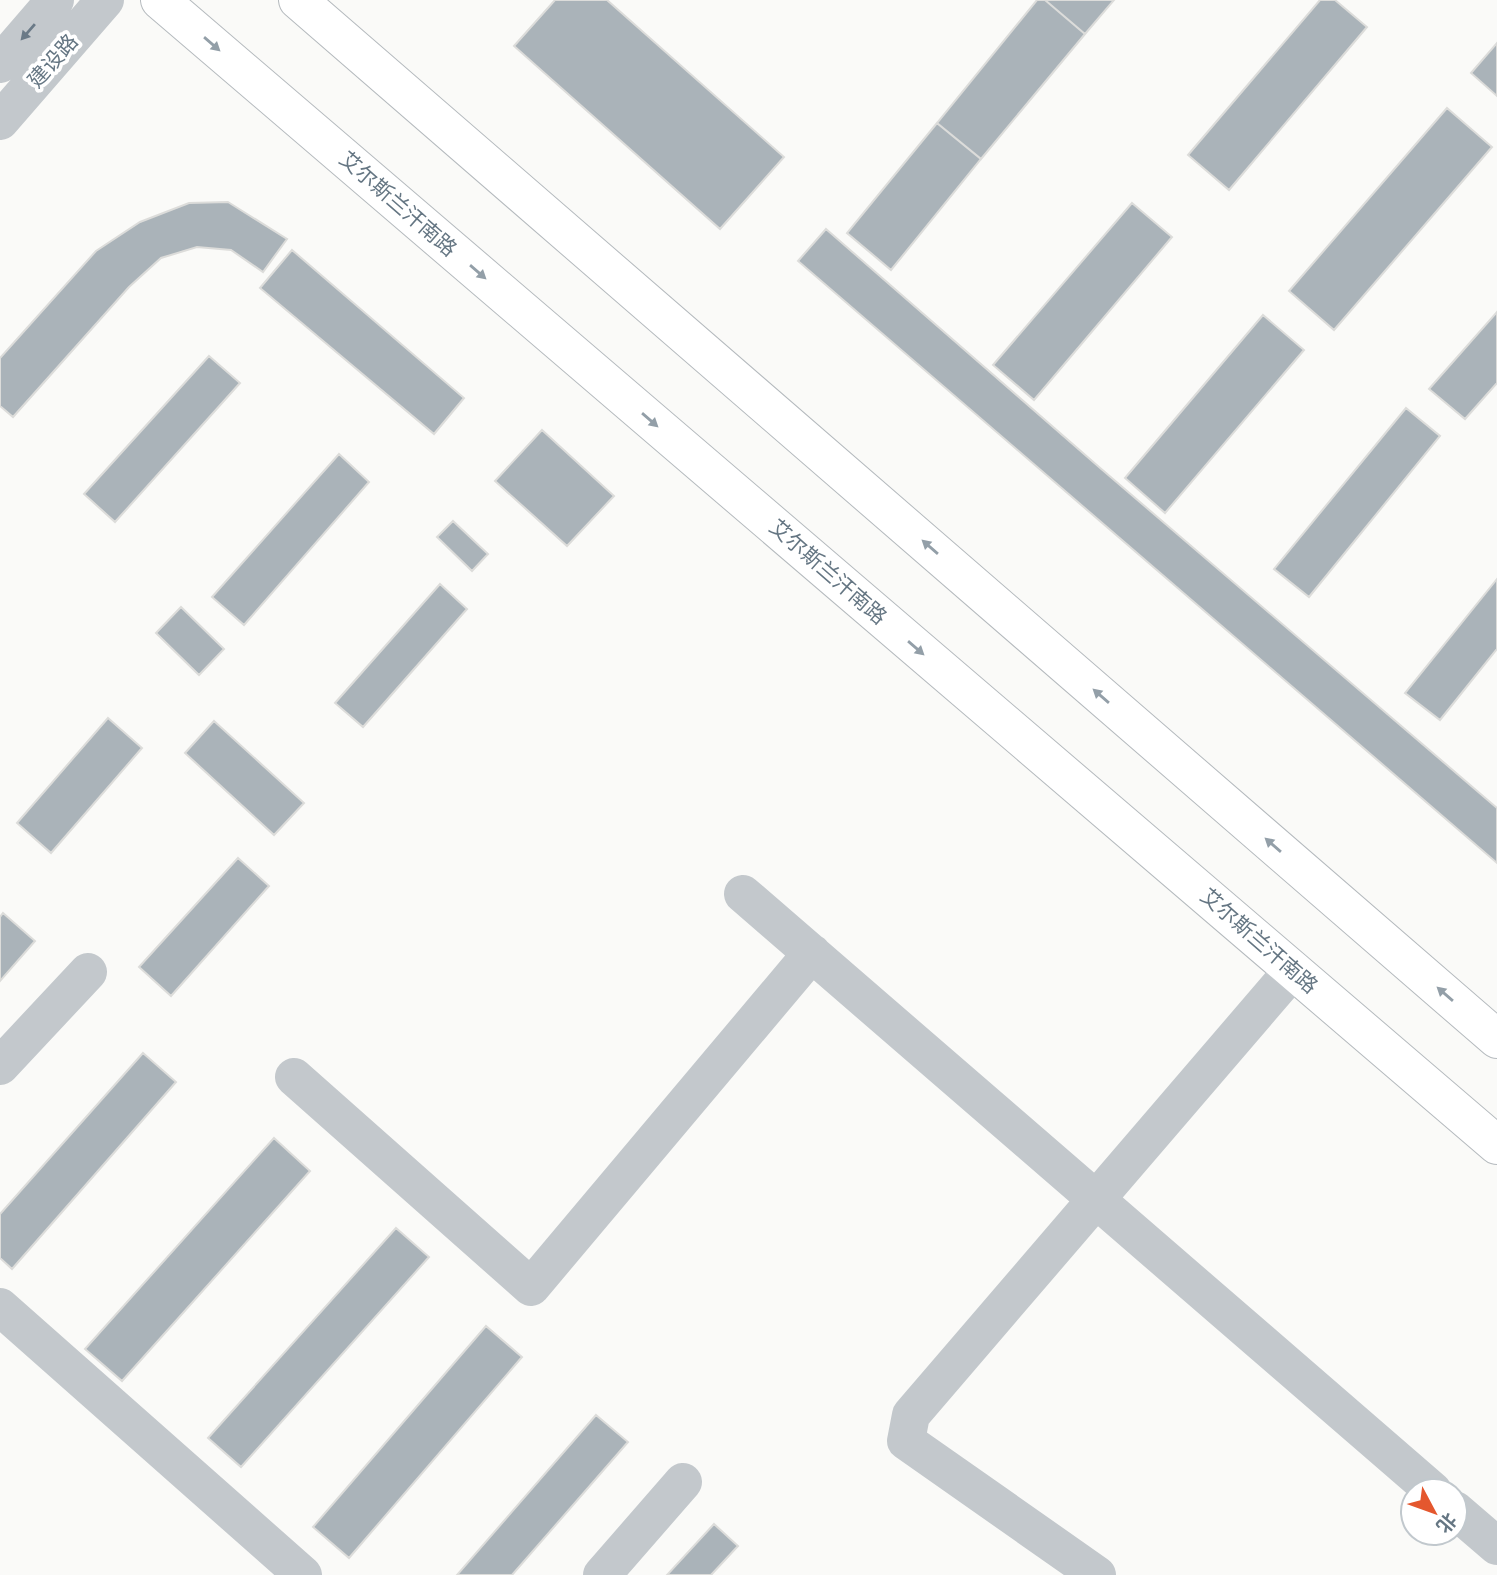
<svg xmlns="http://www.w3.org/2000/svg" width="1497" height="1575" font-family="'DM Sans','Noto Sans SC',sans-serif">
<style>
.building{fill:#aab3b9;stroke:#dcdcda;stroke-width:2}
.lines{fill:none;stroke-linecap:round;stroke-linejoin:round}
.major-casing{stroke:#b5babe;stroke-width:40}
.minor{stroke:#c3c8cc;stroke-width:38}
.major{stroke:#fff;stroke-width:38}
.oneway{fill:#6a7a87}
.oneway2{fill:#939fa8}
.labels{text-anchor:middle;stroke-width:7;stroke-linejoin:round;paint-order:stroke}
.street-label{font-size:21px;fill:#657683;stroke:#fff}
</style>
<rect width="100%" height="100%" fill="#fafaf8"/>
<path class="building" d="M555,0H607L784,157L720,229L514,46Z
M1037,0H1045L1085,34L981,159L937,123Z
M1045,0H1114L1085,34Z
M1320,0H1335L1367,27L1229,190L1188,155Z
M1497,43V96L1471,73Z
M1447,108L1492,147L1334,330L1289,291Z
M937,123L981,159L891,270L847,233Z
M228,202L287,239L263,272L231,250L197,247L161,258L129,287L13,417L0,406V358L96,251L140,222L189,203Z
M1132,203L1172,237L1034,400L993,365Z
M826,229L1099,467L1497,808V863L798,261Z
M292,250L464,398L434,434L260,288Z
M1497,312V383L1465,419L1429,389Z
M1263,315L1304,350L1165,513L1125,478Z
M209,356L240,383L115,522L84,494Z
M1406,408L1440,436L1309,597L1274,569Z
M542,430L614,496L567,546L495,481Z
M339,454L369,482L244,625L212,597Z
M453,521L488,554L472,571L437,537Z
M1497,579V649L1440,720L1405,693Z
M440,584L467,609L363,727L335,703Z
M181,607L224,649L199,675L156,633Z
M108,718L142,748L51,853L17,823Z
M214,721L304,803L274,835L185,753Z
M238,858L269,886L171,996L139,967Z
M3,913L35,941L0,981V917Z
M143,1053L176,1082L12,1269L0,1258V1214Z
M274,1138L310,1171L122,1381L85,1349Z
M396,1228L429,1257L241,1467L208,1438Z
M486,1326L522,1357L349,1558L313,1527Z
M596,1415L628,1442L512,1575H457Z
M714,1524L738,1546L711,1575H667Z"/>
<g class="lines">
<g class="major-casing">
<path id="major" d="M160,0L1497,1145
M298,0L1497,1039"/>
</g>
<path class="minor" d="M0,64L55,0
M0,121L105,0
M743,894L1433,1491
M0,1066L88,972
M294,1077L531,1287L812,953
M0,1307L303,1575
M1455,1510L1497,1546
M602,1575L683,1482
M1097,1575L906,1441L911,1415L1293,970"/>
<use href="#major" class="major"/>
</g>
<defs><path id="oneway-solid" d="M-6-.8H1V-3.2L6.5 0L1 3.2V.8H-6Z" transform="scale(1.75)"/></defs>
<use class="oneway" href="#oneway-solid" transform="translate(28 32) rotate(131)"/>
<g class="oneway2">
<use href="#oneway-solid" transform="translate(212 44) rotate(41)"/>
<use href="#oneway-solid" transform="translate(478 272) rotate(41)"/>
<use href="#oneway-solid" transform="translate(650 420) rotate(41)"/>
<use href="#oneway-solid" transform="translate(930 547) rotate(-139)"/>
<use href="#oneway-solid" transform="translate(916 648) rotate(41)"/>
<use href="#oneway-solid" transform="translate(1101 696) rotate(-139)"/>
<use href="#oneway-solid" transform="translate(1273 845) rotate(-139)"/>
<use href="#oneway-solid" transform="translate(1445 994) rotate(-139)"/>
</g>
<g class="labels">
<g class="street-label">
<text transform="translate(53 61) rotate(-49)" y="7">建设路</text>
<text transform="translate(398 204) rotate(41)" y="7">艾尔斯兰汗南路</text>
<text transform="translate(828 572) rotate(41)" y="7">艾尔斯兰汗南路</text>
<text transform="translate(1259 941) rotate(41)" y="7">艾尔斯兰汗南路</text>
</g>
</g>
<g transform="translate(1434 1512) rotate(131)"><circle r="33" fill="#ffffff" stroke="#c1c8cd" stroke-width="2"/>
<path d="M0-5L12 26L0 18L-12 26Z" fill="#e4572e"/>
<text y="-10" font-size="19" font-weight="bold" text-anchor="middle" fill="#657683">北</text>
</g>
</svg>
